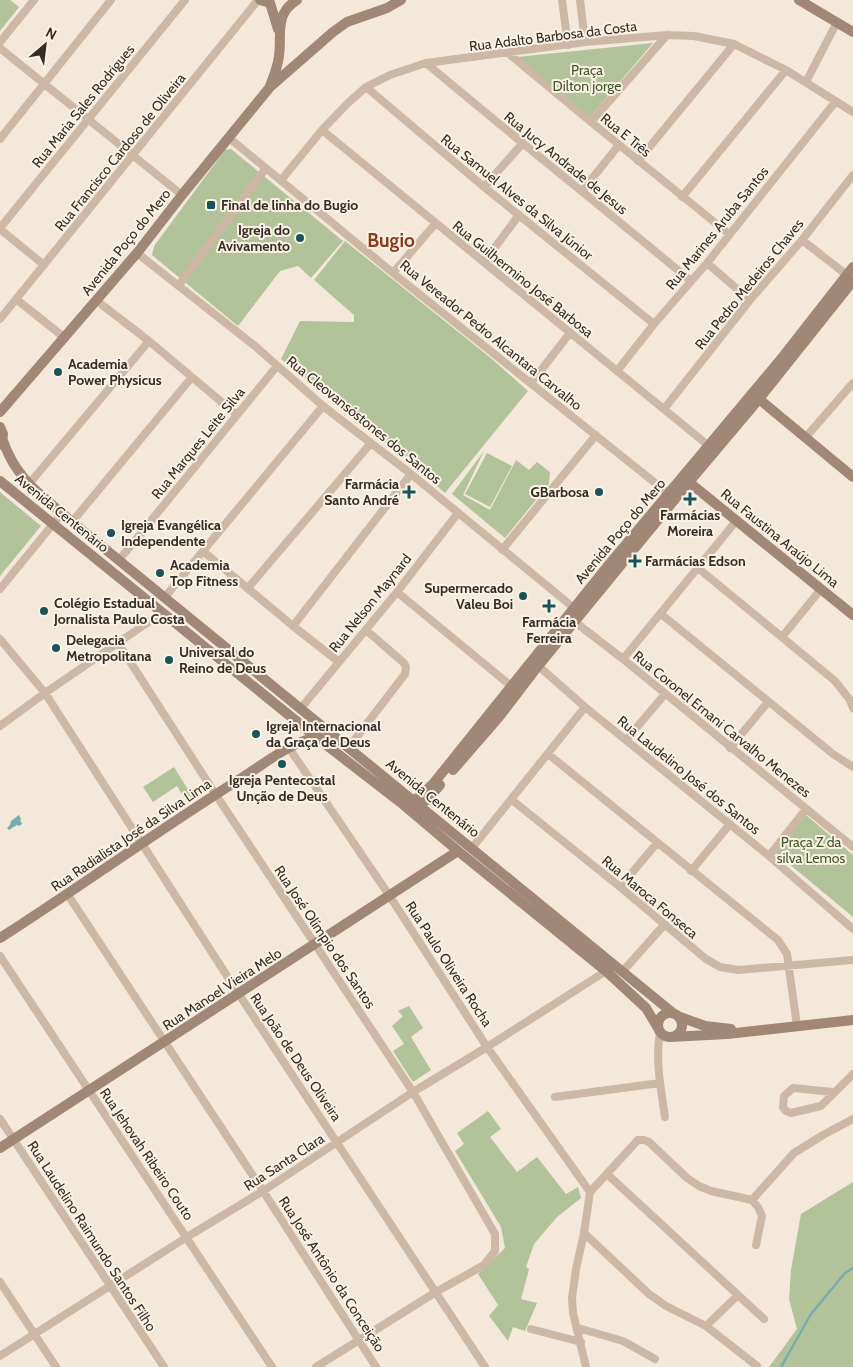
<svg xmlns="http://www.w3.org/2000/svg" width="853" height="1367" font-family="Cabin,sans-serif">
<style>
.green{fill:#b3c399}
.water{fill:#77adb2}
.lines{fill:none;stroke-linecap:round;stroke-linejoin:round}
.stream{stroke:#77adb2;stroke-width:2.5}
.street{stroke:#ccb8a5;stroke-width:8}
.secondary{stroke:#a08776;stroke-width:10}
.poi-dot{fill:#19545b;stroke:#fbf2e6;stroke-width:2}
.labels{text-anchor:middle;stroke-width:4;stroke-linejoin:round;paint-order:stroke}
.street-label{font-size:14px;fill:#372d27;stroke:#fbf2e6}
.park-label{font-size:14px;fill:#445729;stroke:#fbf2e6}
.poi-label{font-size:14px;font-weight:bold;fill:#372d27;stroke:#fbf2e6;text-anchor:start}
.district-label{font-size:19px;font-weight:bold;fill:#8c3a1a;stroke:#fbf2e6}
</style>
<rect width="100%" height="100%" fill="#f3e8da"/>
<path class="green" d="M0,0H10L19,7L0,31Z
M653,43L590,117L517,57Z
M231,149L343,241L311,278L298,266L280,271L238,326L152,255L154,246L225,150Z
M345,241L492,359L528,391L445,493L407,460L281,359L300,321L354,322V315L314,280Z
M484,451L463,495L490,510L516,460L529,470L537,462L550,472L549,484L505,538L452,494Z
M487,453L512,466L490,507L465,494Z
M0,492L41,526L0,576Z
M174,767L194,799L188,804L177,786L153,802L143,787Z
M806,815L853,855V917L776,853Z
M409,1006L423,1028L411,1037L431,1070L413,1082L393,1051L404,1044L392,1026L403,1016L398,1011Z
M488,1111L501,1129L490,1137L517,1172L537,1157L566,1194L578,1187L581,1198L557,1217L534,1244L526,1267L529,1269L521,1299L537,1303L525,1331L513,1327L508,1341L489,1316L498,1305L478,1274L505,1248L501,1227L455,1151L464,1144L457,1133Z
M853,1182V1367H769L797,1329L789,1299L791,1270L801,1214Z"/>
<path class="water" d="M19,815L21,819L20,820L22,824L19,826L17,825L9,830L7,828L10,825L11,821Z"/>
<g class="lines">
<path class="stream" d="M781,1367L811,1314L845,1273L853,1268"/>
<path class="street" d="M562,0L568,45
M580,0L585,42
M0,42L34,0
M0,48L182,195
M508,53L591,122L729,234
M426,63C514,137 603,208 691,281
M806,82L837,22
M366,87L484,187L654,324
M591,122L667,35
M322,130L709,446
M228,137L393,273L669,494
M0,139L111,0
M638,161L734,44
M282,179L322,130L348,103L366,87L390,75L426,63L585,42L667,35L694,36L734,44L786,70L853,112
M484,187L522,144
M582,191L619,145
M682,197L786,70
M0,228L185,0
M0,229L44,265
M802,240L847,275
M137,253L255,346L323,406L411,474L574,608
M484,262L519,215
M707,263L750,300
M393,273L435,224
M179,285L266,168
M16,299L65,338
M97,301L149,341L237,415
M0,319L258,0
M617,371L654,324L707,263L836,101
M531,383L570,333
M664,409L750,300L802,240L853,175
M805,438L853,383
M29,484L149,341
M72,522L192,377
M502,550L596,435
M204,552L293,626L339,662
M119,560L277,366
M698,568L835,681L850,700L853,708
M248,588L371,443
M0,589L62,513
M397,592L511,686
M165,597L323,406
M661,614L833,754L853,767
M575,622L623,659L853,847
M293,626L411,474
M782,637L821,589
M0,639L45,693L238,993L485,1367
M118,643L216,795L413,1092L495,1234V1251L484,1265L436,1292L316,1367
M623,659L737,520
M535,663L585,707L769,856L853,929
M301,708L397,592L458,513
M0,726L45,693L163,612
M626,740L665,694
M349,747L405,674L406,667L404,663L366,630
M289,748L389,895L487,1047L590,1192
M730,748L768,702
M548,754L778,940L787,954L797,1026
M512,800L620,887L706,959L720,967L738,970L853,960
M472,848L585,707
M769,856L806,809
M691,871L730,824
M620,887L657,843
M68,895L263,1191L376,1367
M0,956L272,1367
M623,971L664,925
M660,1031C655,1060 661,1089 665,1117
M833,1092L793,1088L784,1096L783,1107L786,1111L791,1113L821,1106L853,1074
M555,1097L660,1083
M0,1119L164,1367
M607,1174L764,1319
M590,1192L638,1140H644L649,1142L687,1178L699,1186L711,1191L752,1200L758,1207L762,1216L756,1245
M752,1200L794,1153L823,1135L853,1119
M584,1233L649,1294L666,1306L706,1326L757,1366
M0,1282L56,1367
M706,1326L737,1296
M578,1328L623,1341L655,1359
M531,1329L581,1342
M0,1356L187,1237L263,1191L413,1092L487,1047L606,971
M586,1367L573,1313L572,1298L576,1269L584,1233L590,1192"/>
<path class="secondary" d="M260,0L270,3L278,29
M799,0L853,32
M270,86C274,76 278,66 279,56C282,34 274,14 297,0
M759,399L853,477
M0,412L137,253L182,195L270,87L333,32L347,22L387,8L401,0
M0,427L3,434L2,445
M3,441C17,481 42,495 72,522L673,1013
M685,479L853,615
M0,481L316,737L400,802L458,851L606,971L646,1008L658,1028
M453,770L499,717L538,666L689,482L759,399L853,281
M409,801L418,798L433,784L607,567L781,359L853,267
M413,807L427,800L440,785
M0,938C81,886 159,830 240,779C263,765 294,739 320,737
M658 1025a12 12 0 1 1 24 0a12 12 0 1 1-24 0Z
M680,1017L705,1026L731,1029
M670,1037L727,1034L853,1020
M0,1148L458,851"/>
</g>
<g class="poi-dot">
<rect x="206" y="200" width="10" height="10" rx="2.5"/>
<circle cx="300" cy="238" r="5"/>
<circle cx="58" cy="372" r="5"/>
<path d="M406.5 484.5h5v5h5v5h-5v5h-5v-5h-5v-5h5z"/>
<circle cx="599" cy="492" r="5"/>
<path d="M687.5 491.5h5v5h5v5h-5v5h-5v-5h-5v-5h5z"/>
<circle cx="111" cy="533" r="5"/>
<path d="M632.5 553.5h5v5h5v5h-5v5h-5v-5h-5v-5h5z"/>
<circle cx="160" cy="573" r="5"/>
<circle cx="523" cy="596" r="5"/>
<path d="M546.5 598.5h5v5h5v5h-5v5h-5v-5h-5v-5h5z"/>
<circle cx="44" cy="611" r="5"/>
<circle cx="56" cy="648" r="5"/>
<circle cx="169" cy="660" r="5"/>
<circle cx="256" cy="734" r="5"/>
<circle cx="282" cy="764" r="5"/>
</g>
<g class="labels">
<g class="street-label">
<text transform="translate(553 36) rotate(-7)" y="5">Rua Adalto Barbosa da Costa</text>
<text transform="translate(83 106) rotate(-51)" y="5">Rua Maria Sales Rodrigues</text>
<text transform="translate(626 135) rotate(39)" y="5">Rua E Três</text>
<text transform="translate(120 152) rotate(-51)" y="5">Rua Francisco Cardoso de Oliveira</text>
<text transform="translate(566 163) rotate(39)" y="5">Rua Jucy Andrade de Jesus</text>
<text transform="translate(517 197) rotate(39)" y="5">Rua Samuel Alves da Silva Júnior</text>
<text transform="translate(717 228) rotate(-51)" y="5">Rua Marines Aruba Santos</text>
<text transform="translate(126 242) rotate(-51)" y="5">Avenida Poço do Mero</text>
<text transform="translate(523 279) rotate(39)" y="5">Rua Guilhermino José Barbosa</text>
<text transform="translate(749 284) rotate(-51)" y="5">Rua Pedro Medeiros Chaves</text>
<text transform="translate(491 335) rotate(39)" y="5">Rua Vereador Pedro Alcantara Carvalho</text>
<text transform="translate(364 420) rotate(39)" y="5">Rua Cleovansóstones dos Santos</text>
<text transform="translate(198 443) rotate(-51)" y="5">Rua Marques Leite Silva</text>
<text transform="translate(62 513) rotate(39)" y="5">Avenida Centenário</text>
<text transform="translate(620 531) rotate(-50)" y="5">Avenida Poço do Mero</text>
<text transform="translate(780 538) rotate(39)" y="5">Rua Faustina Araújo Lima</text>
<text transform="translate(370 603) rotate(-51)" y="5">Rua Nelson Maynard</text>
<text transform="translate(722 724) rotate(39)" y="5">Rua Coronel Ernani Carvalho Menezes</text>
<text transform="translate(689 775) rotate(39)" y="5">Rua Laudelino José dos Santos</text>
<text transform="translate(433 798) rotate(39)" y="5">Avenida Centenário</text>
<text transform="translate(131 835) rotate(-34)" y="5">Rua Radialista José da Silva Lima</text>
<text transform="translate(650 897) rotate(40)" y="5">Rua Maroca Fonseca</text>
<text transform="translate(325 937) rotate(56)" y="5">Rua José Olímpio dos Santos</text>
<text transform="translate(449 964) rotate(57)" y="5">Rua Paulo Oliveira Rocha</text>
<text transform="translate(222 989) rotate(-33)" y="5">Rua Manoel Vieira Melo</text>
<text transform="translate(296 1057) rotate(56)" y="5">Rua João de Deus Oliveira</text>
<text transform="translate(147 1154) rotate(56)" y="5">Rua Jehovah Ribeiro Couto</text>
<text transform="translate(284 1162) rotate(-33)" y="5">Rua Santa Clara</text>
<text transform="translate(92 1236) rotate(57)" y="5">Rua Laudelino Raimundo Santos Filho</text>
<text transform="translate(332 1274) rotate(57)" y="5">Rua José Antônio da Conceição</text>
</g>
<g class="park-label">
<text x="587" y="75">Praça<tspan x="587" dy="16">Dilton jorge</tspan></text>
<text x="811" y="847">Praça Z da<tspan x="811" dy="16">silva Lemos</tspan></text>
</g>
<g class="poi-label">
<text x="221" y="210">Final de linha do Bugio</text>
<text x="290" y="235" text-anchor="end">Igreja do<tspan x="290" dy="16">Avivamento</tspan></text>
<text x="68" y="369">Academia<tspan x="68" dy="16">Power Physicus</tspan></text>
<text x="399" y="489" text-anchor="end">Farmácia<tspan x="399" dy="16">Santo André</tspan></text>
<text x="589" y="497" text-anchor="end">GBarbosa</text>
<text x="690" y="520" text-anchor="middle">Farmácias<tspan x="690" dy="16">Moreira</tspan></text>
<text x="121" y="530">Igreja Evangélica<tspan x="121" dy="16">Independente</tspan></text>
<text x="645" y="566">Farmácias Edson</text>
<text x="170" y="570">Academia<tspan x="170" dy="16">Top Fitness</tspan></text>
<text x="513" y="593" text-anchor="end">Supermercado<tspan x="513" dy="16">Valeu Boi</tspan></text>
<text x="54" y="608">Colégio Estadual<tspan x="54" dy="16">Jornalista Paulo Costa</tspan></text>
<text x="549" y="627" text-anchor="middle">Farmácia<tspan x="549" dy="16">Ferreira</tspan></text>
<text x="66" y="645">Delegacia<tspan x="66" dy="16">Metropolitana</tspan></text>
<text x="179" y="657">Universal do<tspan x="179" dy="16">Reino de Deus</tspan></text>
<text x="266" y="731">Igreja Internacional<tspan x="266" dy="16">da Graça de Deus</tspan></text>
<text x="282" y="785" text-anchor="middle">Igreja Pentecostal<tspan x="282" dy="16">Unção de Deus</tspan></text>
</g>
<g class="district-label">
<text x="391" y="247">Bugio</text>
</g>
</g>
<g transform="translate(45 45) rotate(28)" stroke="#fbf2e6" stroke-width="4" paint-order="stroke">
<path d="M0-4L9 19L0 12L-9 19Z" fill="#372d27"/>
<text y="-8" font-size="14" font-weight="bold" text-anchor="middle" fill="#372d27">N</text>
</g>
</svg>
